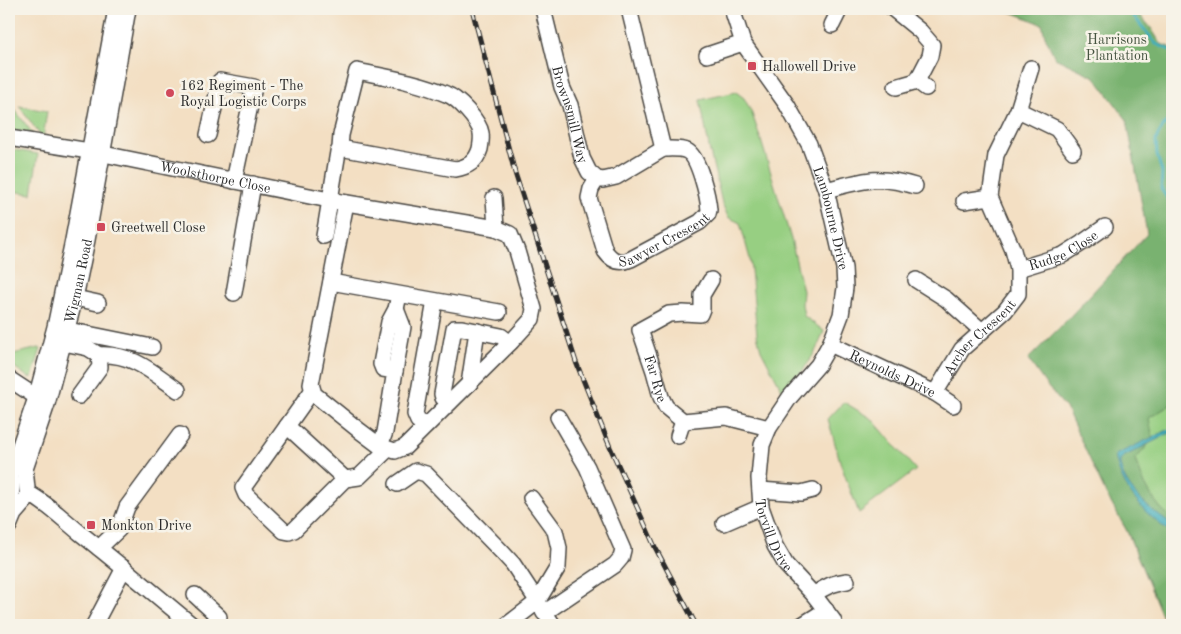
<svg xmlns="http://www.w3.org/2000/svg" width="1181" height="634" font-family="'Old Standard TT',serif">
<style>
.green{fill:#97cf82;stroke:#617d56}
.forest{fill:#79b270;stroke:#526e4e}
.water{fill:#3fadbc;stroke:#356c74}
.lines{fill:none;stroke-linecap:round;stroke-linejoin:round}
.stream{stroke:#3fadbc;stroke-width:3}
.minor-casing{stroke:#494642;stroke-width:18}
.minor{stroke:#fff;stroke-width:15}
.rail-casing{stroke:#2b2b2b;stroke-width:5}
.rail{stroke:#f7f3e8;stroke-width:3;stroke-dasharray:9;stroke-linecap:butt}
.poi-dot{fill:#d1495b;stroke:#f7f3e8;stroke-width:2}
.labels{text-anchor:middle;stroke-width:5;stroke-linejoin:round;paint-order:stroke}
.park-label{font-size:14px;fill:#465441;stroke:#f7f3e8}
.poi-label{font-size:14px;fill:#2b2b2b;stroke:#f7f3e8;text-anchor:start}
.street-label{font-size:14px;fill:#2b2b2b;stroke:#f7f3e8}
</style>
<rect width="100%" height="100%" fill="#f7f3e8"/>
<filter id="ink" filterUnits="userSpaceOnUse"><feTurbulence type="fractalNoise" baseFrequency=".02" numOctaves="2"/><feDisplacementMap in="SourceGraphic" scale="10" xChannelSelector="R" yChannelSelector="G"/><feConvolveMatrix kernelMatrix="1 2 1 2 8 2 1 2 1" color-interpolation-filters="sRGB"/></filter>
<filter id="wash" filterUnits="userSpaceOnUse"><feTurbulence type="fractalNoise" baseFrequency=".0096" numOctaves="4" result="noise"/><feDisplacementMap in="SourceGraphic" scale="20" xChannelSelector="R" yChannelSelector="G"/><feGaussianBlur stdDeviation="1.12" result="paint"/><feColorMatrix in="noise" values="0 0 0 0 0 0 0 0 0 0 0 0 0 0 0 0 0 1.4 0 .05"/><feComposite in="paint" operator="in"/></filter>
<g filter="url(#wash)">
<rect width="100%" height="100%" fill="#f3dfc3"/>
<path class="green" d="M736,92L744,98L751,111L760,137L791,239L803,291L802,304L804,316L824,331C816,354 802,376 782,390L761,350L757,335L750,259L740,223L728,217L722,203L710,152L700,100Z
M12,106L33,134L9,130Z
M19,106L47,111L43,139Z
M9,149L38,154L32,194L11,191L9,188Z
M39,348L41,349L32,377L29,378L9,363V355Z
M1172,393V625H1166L1127,531L1106,494V447Z
M844,402L872,419L916,470L859,513L841,465L828,419Z"/>
<path class="forest" d="M1003,9H1135L1151,28L1161,44L1172,48V404L1149,418L1153,439L1135,460C1144,484 1152,502 1172,519V625H1166L1127,531L1106,494L1066,408L1047,386L1028,359L1066,321L1147,234L1127,120L1095,77L1055,58L1045,36L1042,24Z"/>
<path class="water" d="M1172,428V432L1123,457L1120,461V464C1125,491 1151,510 1172,525V533C1146,516 1120,488 1115,455Z"/>
<g class="lines">
<path class="stream" d="M1128,9L1156,44L1172,51
M1172,101L1171,115L1158,135L1156,141L1157,155L1162,172L1161,189L1172,205"/>
</g>
</g>
<g filter="url(#ink)">
<g class="lines">
<g class="minor-casing">
<g id="minor">
<path id="s1" d="M543,9L562,87L570,105L582,158L589,172L597,179L603,180L616,177L663,149"/>
<path d="M629,9L663,149"/>
<path id="s2" d="M732,9L743,43L787,105L809,144L826,190L844,268L845,288L841,315L830,344L818,365L790,397L769,428L762,445L759,478L761,507L775,546L786,565L814,595L833,620L835,625"/>
<path d="M893,9L920,31L932,45L930,56L917,81"/>
<path d="M832,25L840,9"/>
<path d="M707,55L743,43"/>
<path d="M896,87L917,81L926,88"/>
<path d="M1018,110L1057,129L1073,151"/>
<path d="M208,135L220,81L254,87L234,181"/>
<path id="s3" d="M9,138L89,151L329,200L496,228L510,234L517,251L534,309L532,319L512,341L405,447L395,451L380,446"/>
<path id="s4" d="M597,179L591,189L589,198L605,251C612,261 620,264 631,259L700,222L708,214L709,210C708,197 699,157 687,151C681,148 670,149 663,149"/>
<path d="M826,190C862,181 877,174 915,186"/>
<path d="M494,198L496,228"/>
<path d="M964,201L990,197"/>
<path d="M346,203L311,384L314,394L360,431L380,446L385,432L395,371L383,369L381,364L389,322L396,309L399,295"/>
<path d="M324,236L338,152L340,148L455,169C468,167 476,162 480,149C481,143 482,139 481,133C479,121 458,98 446,94C418,82 386,77 357,71L341,135L340,148"/>
<path id="s5" d="M1018,269L1063,255L1082,243L1105,227"/>
<path id="s6" d="M711,280L702,295V309L700,314L683,313L669,314L640,330L654,371L661,397L666,407L683,421L726,417L769,428"/>
<path d="M916,280L946,299L982,331"/>
<path d="M331,282L499,312"/>
<path d="M234,293L253,184"/>
<path d="M75,298L98,303"/>
<path d="M68,330L152,347"/>
<path d="M64,343L88,348L99,355L100,367L79,396"/>
<path id="s7" d="M830,344L935,393L953,405"/>
<path d="M99,355C132,353 152,372 178,390"/>
<path d="M395,371L403,327L396,309"/>
<path d="M9,379L44,402"/>
<path d="M469,384L477,331"/>
<path d="M312,391L243,488L246,495L284,531L289,532L294,530L345,479L359,477L387,450"/>
<path id="s8" d="M935,393L962,349L1005,311L1018,294V269L1013,250L990,197L996,155L1018,110L1031,68"/>
<path d="M450,402L443,398L442,394L454,328H462L501,336L510,343"/>
<path d="M427,425L418,421L415,414L435,301"/>
<path d="M287,426L345,479"/>
<path d="M678,436L683,421"/>
<path d="M397,484L416,471L426,474L501,551L513,564L553,625"/>
<path d="M760,490L801,493L813,490"/>
<path d="M28,493C48,504 63,519 80,533C118,563 155,594 192,625"/>
<path d="M23,502H15L11,497L12,487L11,472L36,398L55,327L73,240L116,9"/>
<path d="M724,523L761,507"/>
<path id="s9" d="M9,526L14,514L28,498L25,469L47,404L75,298L87,240L128,9"/>
<path d="M99,548L119,529L127,507L180,435"/>
<path d="M195,595L219,617L210,625"/>
<path d="M814,595C825,586 834,583 847,581"/>
<path d="M544,613L615,565L621,558L623,550L587,467L558,417"/>
<path d="M94,625L124,568"/>
<path d="M507,625L537,602L558,567L559,548L555,531L531,498"/>
<path d="M802,625L826,610"/>
</g>
</g>
<use href="#minor" class="minor"/>
<g class="rail-casing">
<path id="rail" d="M472,9L515,173L576,362L610,447L655,547L696,625"/>
</g>
<use href="#rail" class="rail"/>
</g>
</g>
<g class="poi-dot">
<rect x="747" y="61" width="10" height="10" rx="2.5"/>
<circle cx="170" cy="93" r="5"/>
<rect x="96" y="222" width="10" height="10" rx="2.5"/>
<rect x="86" y="520" width="10" height="10" rx="2.5"/>
</g>
<g class="labels">
<g class="park-label">
<text x="1117" y="44">Harrisons<tspan x="1117" dy="16">Plantation</tspan></text>
</g>
<g class="poi-label">
<text x="762" y="71">Hallowell Drive</text>
<text x="180" y="90">162 Regiment - The<tspan x="180" dy="16">Royal Logistic Corps</tspan></text>
<text x="111" y="232">Greetwell Close</text>
<text x="101" y="530">Monkton Drive</text>
</g>
<g class="street-label">
<text dy="5" stroke="none"><textPath href="#s1" startOffset="109">Brownsmill Way</textPath></text>
<text dy="5" stroke="none"><textPath href="#s3" startOffset="210">Woolsthorpe Close</textPath></text>
<text dy="5" stroke="none"><textPath href="#s2" startOffset="234">Lambourne Drive</textPath></text>
<text dy="5" stroke="none"><textPath href="#s4" startOffset="144">Sawyer Crescent</textPath></text>
<text dy="5" stroke="none"><textPath href="#s5" startOffset="49">Rudge Close</textPath></text>
<text dy="5" stroke="none"><textPath href="#s9" startOffset="259">Wigman Road</textPath></text>
<text dy="5" stroke="none"><textPath href="#s8" startOffset="72">Archer Crescent</textPath></text>
<text dy="5" stroke="none"><textPath href="#s7" startOffset="69">Reynolds Drive</textPath></text>
<text dy="5" stroke="none"><textPath href="#s6" startOffset="152">Far Rye</textPath></text>
<text dy="5" stroke="none"><textPath href="#s2" startOffset="579">Torvill Drive</textPath></text>
</g>
</g>
<rect width="1181" height="634" fill="none" stroke="#f7f3e8" stroke-width="30"/>
</svg>
